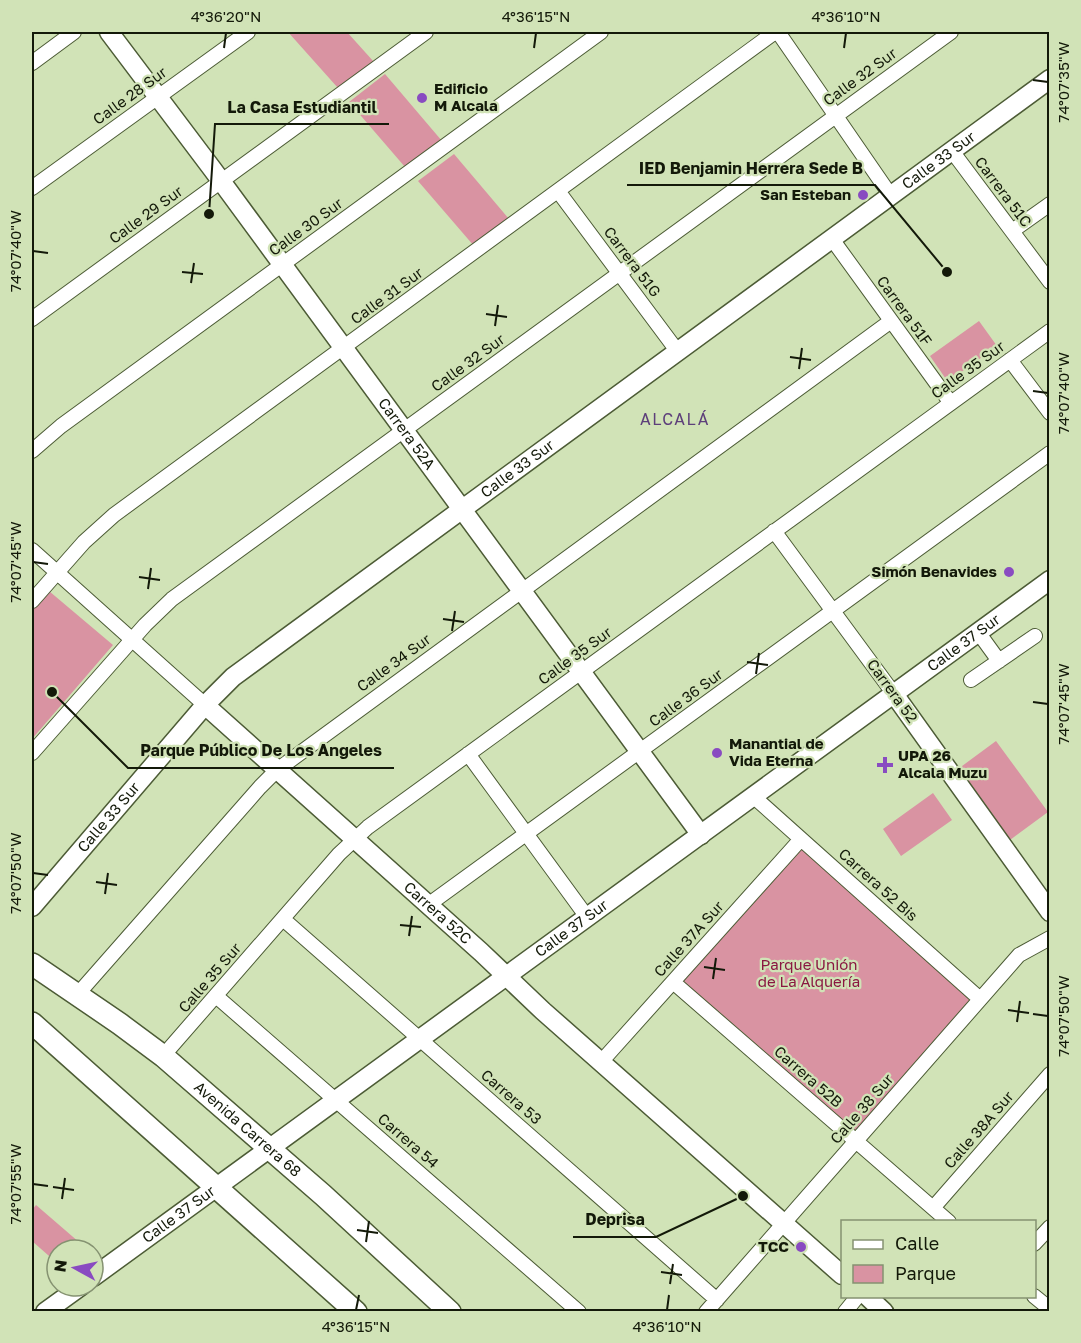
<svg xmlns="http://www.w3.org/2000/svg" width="1081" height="1343" font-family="'Golos Text',sans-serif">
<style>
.green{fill:#d993a2}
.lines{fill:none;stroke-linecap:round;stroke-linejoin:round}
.street-casing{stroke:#4c5b35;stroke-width:16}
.secondary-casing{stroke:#4c5b35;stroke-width:21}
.primary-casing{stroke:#4c5b35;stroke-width:24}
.street{stroke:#fff;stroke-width:14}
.secondary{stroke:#fff;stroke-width:18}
.primary{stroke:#fff;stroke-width:21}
.ticks{fill:none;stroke:#131909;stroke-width:2}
.poi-dot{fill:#894bc1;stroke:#d1e3b7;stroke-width:2}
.labels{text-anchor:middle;stroke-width:4.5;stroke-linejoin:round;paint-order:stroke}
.street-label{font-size:15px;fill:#131909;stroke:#d1e3b7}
.poi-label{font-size:15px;font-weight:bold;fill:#131909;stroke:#d1e3b7;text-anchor:start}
.park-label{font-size:15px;fill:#8a1741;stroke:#d1e3b7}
.neighbourhood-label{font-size:16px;letter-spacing:1.5px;fill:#5d3f7a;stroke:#d1e3b7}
.leader{fill:none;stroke:#131909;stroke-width:2}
.callout-dot{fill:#131909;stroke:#d1e3b7;stroke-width:2}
.callout-label{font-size:16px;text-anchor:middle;font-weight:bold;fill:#131909;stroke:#d1e3b7;stroke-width:4.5;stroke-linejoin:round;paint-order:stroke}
.neatline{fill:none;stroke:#131909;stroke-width:2}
.ticks-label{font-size:15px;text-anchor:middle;fill:#131909}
</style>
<rect width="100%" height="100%" fill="#d1e3b7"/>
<path class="green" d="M288,32H347L374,62L338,88Z
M385,74L442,141L405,167L349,102Z
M454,154L509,219L474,246L418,181Z
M979,321L997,346L948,382L930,356Z
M49,591L113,645L32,739V611Z
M996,741L1048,812L1010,840L958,769Z
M933,793L952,820L901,856L883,829Z
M802,841L977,999L855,1136L676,982Z
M36,1205L87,1249V1250H57V1263L32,1241V1210Z"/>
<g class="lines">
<g class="street-casing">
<path id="street" d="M778,32L891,196
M32,63L74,32
M952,151L1050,282
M32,188L248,32
M558,191L678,352
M1012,231L1050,204
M832,239L950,402
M32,319L426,32
M1010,360L1050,413
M32,451L61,426L601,32
M774,531L894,694
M32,550L205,705
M32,601L84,542L114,515L775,32
M978,632L999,661
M971,680L1035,636
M32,753L145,625L172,599L951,32
M468,754L587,917
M753,796L980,999
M428,905L1050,453
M283,919L717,1300
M673,982L949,1222
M77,995L260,787L277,770L891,321
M216,996L579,1312
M163,1056L339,854L368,827L1050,331
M601,1062L801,839
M933,1208L1050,1074
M1034,1244L1050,1227
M1034,1296L1050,1309
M706,1312L1019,955L1050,938
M845,1312L858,1296"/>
</g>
<g class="secondary-casing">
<g id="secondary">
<path id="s1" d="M109,32L213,170L701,835"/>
<path d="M894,694L1050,912"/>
<path id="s2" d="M205,705L481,952L543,1011L842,1275"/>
<path id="s3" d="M32,907L205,705L233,677L1050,79"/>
<path id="s4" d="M93,1277L1050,580"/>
<path d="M867,1296L884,1312"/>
<path d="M45,1312L81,1286"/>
</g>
</g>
<g class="primary-casing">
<g id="primary">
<path id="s5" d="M32,964L120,1024L163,1056L323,1195L450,1312"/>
<path d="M32,1023L356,1312"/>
</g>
</g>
<use href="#street" class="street"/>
<use href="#secondary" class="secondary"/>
<use href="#primary" class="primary"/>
</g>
<path class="ticks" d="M224,48L226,33M534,48L536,33M844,48L846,33M1033,80L1048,82M33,251L48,253M182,272L203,274M191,283L194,263M486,314L507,317M495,326L498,305M790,357L811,360M799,369L802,348M1033,391L1048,393M33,562L48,564M139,577L160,580M148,589L151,568M443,619L464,622M452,631L455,611M747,662L768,665M756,674L759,653M1033,702L1048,704M33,873L48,875M96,882L117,885M105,894L108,873M400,925L421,927M409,936L412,916M704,967L725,970M713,979L716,958M1008,1010L1029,1013M1033,1014L1048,1016M1017,1022L1020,1001M33,1184L48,1186M53,1187L74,1190M62,1199L65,1178M357,1230L378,1233M366,1242L369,1221M661,1272L682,1275M670,1284L673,1264M356,1310L359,1295M667,1310L669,1295"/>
<g class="poi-dot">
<circle cx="422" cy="98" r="6"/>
<circle cx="863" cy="195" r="6"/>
<circle cx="1009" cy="572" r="6"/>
<circle cx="717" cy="753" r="6"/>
<path d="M882 756h6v6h6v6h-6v6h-6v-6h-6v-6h6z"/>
<circle cx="801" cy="1247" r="6"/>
</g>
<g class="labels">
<g class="street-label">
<text transform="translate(860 77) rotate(-36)" y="5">Calle 32 Sur</text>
<text transform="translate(130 96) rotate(-36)" y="5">Calle 28 Sur</text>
<text dy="5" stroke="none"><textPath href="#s3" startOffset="1180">Calle 33 Sur</textPath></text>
<text transform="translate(1003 192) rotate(53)" y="5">Carrera 51C</text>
<text transform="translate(146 215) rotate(-36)" y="5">Calle 29 Sur</text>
<text transform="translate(306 227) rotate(-36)" y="5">Calle 30 Sur</text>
<text transform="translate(632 262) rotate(53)" y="5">Carrera 51G</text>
<text transform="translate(387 296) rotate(-36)" y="5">Calle 31 Sur</text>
<text transform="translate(904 311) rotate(54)" y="5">Carrera 51F</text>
<text transform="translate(468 363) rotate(-36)" y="5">Calle 32 Sur</text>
<text transform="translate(968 370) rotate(-36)" y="5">Calle 35 Sur</text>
<text dy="5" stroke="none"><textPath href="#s1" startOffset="500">Carrera 52A</textPath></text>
<text dy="5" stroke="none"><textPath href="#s3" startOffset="658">Calle 33 Sur</textPath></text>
<text dy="5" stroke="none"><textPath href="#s4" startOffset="1077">Calle 37 Sur</textPath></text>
<text transform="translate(575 656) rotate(-36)" y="5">Calle 35 Sur</text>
<text transform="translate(394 663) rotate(-36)" y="5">Calle 34 Sur</text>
<text transform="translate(892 691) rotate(54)" y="5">Carrera 52</text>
<text transform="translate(686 698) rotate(-36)" y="5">Calle 36 Sur</text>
<text dy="5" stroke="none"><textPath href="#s3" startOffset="118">Calle 33 Sur</textPath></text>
<text transform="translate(878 885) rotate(42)" y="5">Carrera 52 Bis</text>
<text dy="5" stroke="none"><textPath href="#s2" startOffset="312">Carrera 52C</textPath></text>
<text dy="5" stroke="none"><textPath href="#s4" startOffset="592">Calle 37 Sur</textPath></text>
<text transform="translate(689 939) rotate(-48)" y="5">Calle 37A Sur</text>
<text transform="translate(210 978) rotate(-49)" y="5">Calle 35 Sur</text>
<text transform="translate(808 1077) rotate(41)" y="5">Carrera 52B</text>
<text transform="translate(511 1097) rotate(41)" y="5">Carrera 53</text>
<text transform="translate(862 1109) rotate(-49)" y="5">Calle 38 Sur</text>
<text dy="5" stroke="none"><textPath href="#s5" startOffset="272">Avenida Carrera 68</textPath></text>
<text transform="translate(979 1130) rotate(-49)" y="5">Calle 38A Sur</text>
<text transform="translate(408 1141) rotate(41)" y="5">Carrera 54</text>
<text dy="5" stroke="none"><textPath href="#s4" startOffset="106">Calle 37 Sur</textPath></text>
</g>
<g class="poi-label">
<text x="434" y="94">Edificio<tspan x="434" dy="17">M Alcala</tspan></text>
<text x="851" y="200" text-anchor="end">San Esteban</text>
<text x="997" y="577" text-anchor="end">Simón Benavides</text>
<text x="729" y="749">Manantial de<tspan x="729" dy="17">Vida Eterna</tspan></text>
<text x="898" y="761">UPA 26<tspan x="898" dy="17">Alcala Muzu</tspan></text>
<text x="789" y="1252" text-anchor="end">TCC</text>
</g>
<g class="park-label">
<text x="809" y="970">Parque Unión<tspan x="809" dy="17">de La Alquería</tspan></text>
</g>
<g class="neighbourhood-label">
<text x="675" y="425">ALCALÁ</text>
</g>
</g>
<path class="leader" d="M209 214L215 124H389M947 272L875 185H627M52 692L128 768H394M743 1196L656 1237H573"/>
<g class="callout-dot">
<circle cx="209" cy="214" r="6"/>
<circle cx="947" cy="272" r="6"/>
<circle cx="52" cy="692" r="6"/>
<circle cx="743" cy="1196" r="6"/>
</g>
<g class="callout-label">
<text x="302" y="113">La Casa Estudiantil</text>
<text x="751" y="174">IED Benjamin Herrera Sede B</text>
<text x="261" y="756">Parque Público De Los Angeles</text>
<text x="615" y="1225">Deprisa</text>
</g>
<rect width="1081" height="1343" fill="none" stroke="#d1e3b7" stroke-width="66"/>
<rect x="841" y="1220" width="195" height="78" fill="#d1e3b7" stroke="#859271" stroke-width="1.5"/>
<rect x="853" y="1240" width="30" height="9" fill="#ffffff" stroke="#859271" stroke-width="1.5"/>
<text x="895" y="1250" font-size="18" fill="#131909">Calle</text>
<rect x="853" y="1265" width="30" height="18" fill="#d993a2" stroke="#859271" stroke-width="1.5"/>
<text x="895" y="1280" font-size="18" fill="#131909">Parque</text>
<g transform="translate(75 1268) rotate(278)"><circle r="28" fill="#d1e3b7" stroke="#859271" stroke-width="1.5"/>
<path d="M0-4.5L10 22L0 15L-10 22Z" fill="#894bc1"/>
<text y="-9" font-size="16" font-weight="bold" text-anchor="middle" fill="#131909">N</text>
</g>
<rect x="33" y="33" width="1015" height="1277" class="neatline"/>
<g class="ticks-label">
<text x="226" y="22">4°36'20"N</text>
<text x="536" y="22">4°36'15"N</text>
<text x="846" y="22">4°36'10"N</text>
<text transform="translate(1064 82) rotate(-90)" y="5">74°07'35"W</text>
<text transform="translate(16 251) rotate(-90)" y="5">74°07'40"W</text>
<text transform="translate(1064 393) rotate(-90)" y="5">74°07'40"W</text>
<text transform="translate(16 562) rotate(-90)" y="5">74°07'45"W</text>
<text transform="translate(1064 704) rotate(-90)" y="5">74°07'45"W</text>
<text transform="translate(16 873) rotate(-90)" y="5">74°07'50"W</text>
<text transform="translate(1064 1016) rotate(-90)" y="5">74°07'50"W</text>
<text transform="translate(16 1184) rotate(-90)" y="5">74°07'55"W</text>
<text x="356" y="1332">4°36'15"N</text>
<text x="667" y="1332">4°36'10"N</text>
</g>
</svg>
